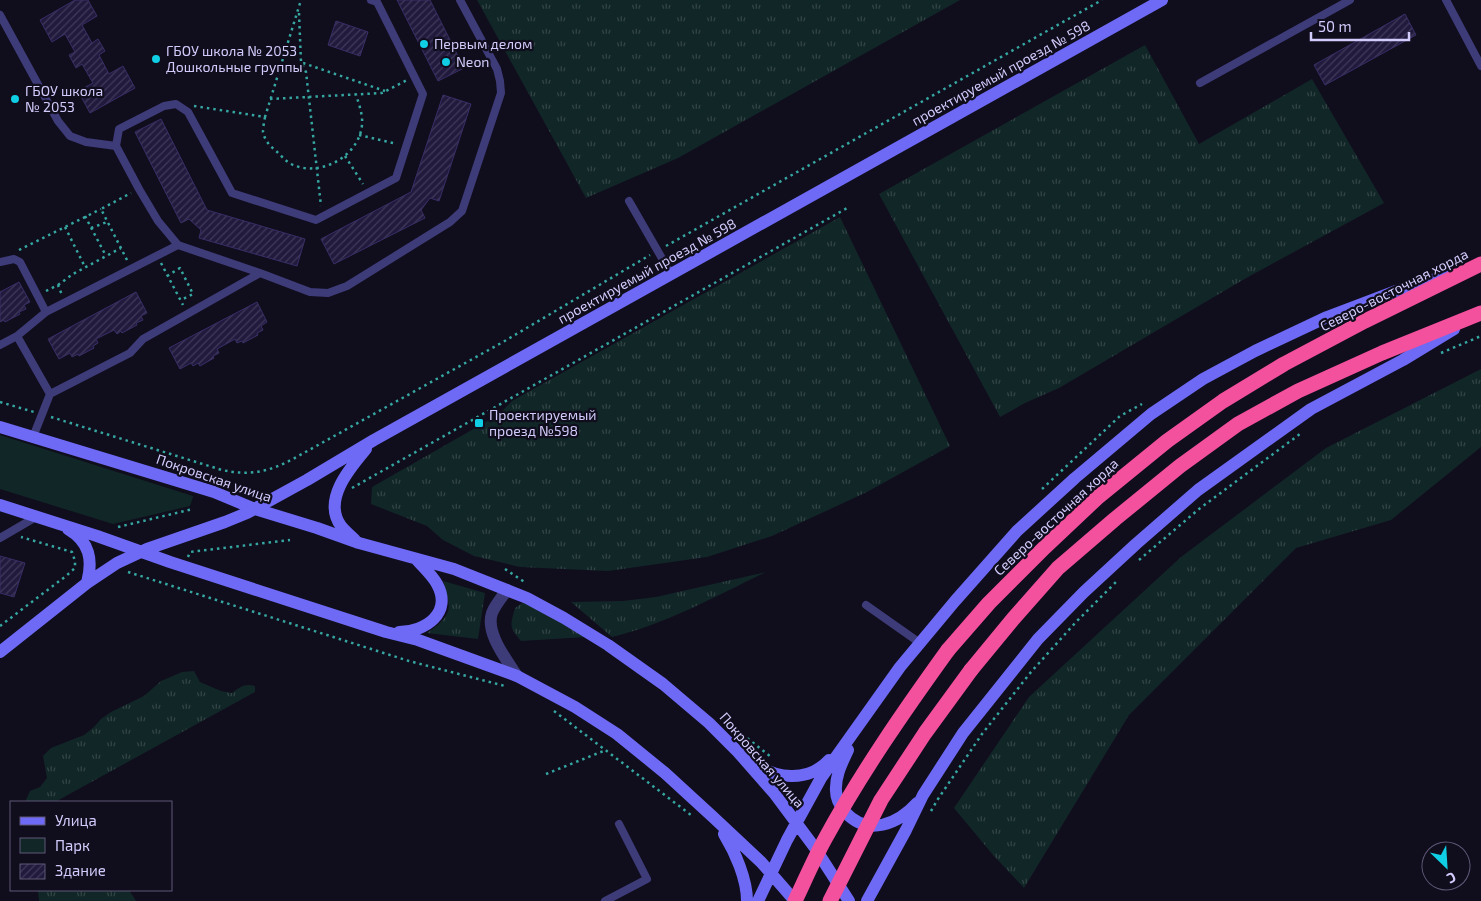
<svg xmlns="http://www.w3.org/2000/svg" width="1481" height="901" font-family="'Exo 2',sans-serif">
<style>
.grass{fill:url(#grass-tufts)}
.park{fill:#112626}
.building{fill:url(#building-hatch);stroke:#392e67}
.lines{fill:none;stroke-linecap:round;stroke-linejoin:round}
.path{stroke:#35a7a0;stroke-width:2.5;stroke-dasharray:2.5 4;stroke-linecap:butt}
.lane{stroke:#3e3b79;stroke-width:8}
.street{stroke:#3e3b79;stroke-width:12}
.secondary{stroke:#6e6af5;stroke-width:12}
.highway{stroke:#f3509e;stroke-width:15}
.highway-bridge{stroke:#f3509e;stroke-width:15}
.poi-dot{fill:#10cfe4;stroke:#100d1d;stroke-width:2}
.labels{text-anchor:middle;stroke-width:4.5;stroke-linejoin:round;paint-order:stroke}
.poi-label{font-size:14px;fill:#d2ccfc;stroke:#100d1d;text-anchor:start}
.street-label{font-size:14px;fill:#d2ccfc;stroke:#100d1d}
</style>
<defs>
<pattern id="grass-tufts" width="24" height="20" patternUnits="userSpaceOnUse" patternTransform="scale(1.25)"><rect width="24" height="20" fill="#112626"/><path d="M3 7l-1-3M5 7V3M7 7l1-3M15 17l-1-3M17 17v-4M19 17l1-3" fill="none" stroke="#334446"/></pattern>
<pattern id="building-hatch" width="6" height="6" patternUnits="userSpaceOnUse" patternTransform="scale(1.25)"><rect width="6" height="6" fill="#211a3d"/><path d="M-1 1l2-2M0 6l6-6M5 7l2-2" fill="none" stroke="#403a5a"/></pattern>
</defs>
<rect width="100%" height="100%" fill="#100d1d"/>
<path class="grass" d="M477,0H960L678,158L586,198Z
M1145,45L1199,144L1312,79L1384,203L1248,277L1059,388L1025,403L1000,417L879,194Z
M840,217L950,446L867,492L772,536L707,557L608,571L520,567L474,556L443,540L427,526L371,504L372,487L498,415L512,401Z
M1481,369V447L1391,520L1296,548L1129,715L1024,888L993,855L954,808L1029,697L1181,557L1326,448Z
M766,572C716,596 666,624 612,637L571,602L623,601L656,597Z
M443,581L485,593L478,639L427,633C453,615 452,609 443,581Z
M525,601L586,637L521,641C509,627 510,626 515,608Z
M194,671L200,682L221,691L232,693C240,687 245,683 255,686V692L55,802H25L30,791L40,787L47,778L43,756L51,748L84,735L94,727L101,719L111,712L144,696L161,681L182,672Z
M34,890H129L136,901H39L38,891Z"/>
<path class="park" d="M0,435L193,496V497L190,506L113,524L0,489Z"/>
<path class="building" d="M75,0H88L97,16L82,25L92,43L98,39L105,51L99,55L109,74L123,66L135,88L90,113L78,91L93,83L82,64L76,68L69,55L75,52L65,34L52,42L40,20Z
M397,0H430L464,68L438,81Z
M1405,14L1416,35L1325,85L1314,65Z
M336,21L368,32L360,56L328,45Z
M443,95L471,104L439,201L430,198L421,210L425,218L334,264L321,239L411,192Z
M161,119L207,210L305,239L297,266L199,238L201,230L189,219L181,223L135,132Z
M19,282L30,302L24,305L26,309L19,312L20,314L5,322L4,320L0,322V292Z
M136,292L147,313L141,316L143,320L136,323L137,325L122,333L121,331L117,334L114,330L96,339L98,343L93,346L94,348L79,356L78,354L72,357L70,353L59,359L48,339Z
M257,302L267,322L261,326L263,330L257,333L258,335L243,343L242,341L237,343L235,339L217,349L219,353L213,356L214,358L200,366L198,363L193,366L191,363L180,369L169,348Z
M0,556L25,563L14,597L0,593Z"/>
<g class="lines">
<path class="path" d="M299,13L301,62L306,72L321,206
M303,63L385,91
M270,99L382,93L407,80
M194,106L265,117L301,0
M265,117C264,122 263,128 263,132C265,141 270,146 276,151C281,155 285,161 291,164C319,178 359,157 362,125C363,115 359,104 356,95
M359,135L397,144
M345,156L363,184
M85,216L106,256
M65,227L85,267
M91,228L107,222
M666,246L1102,0
M19,250L101,209
M127,260L101,209L131,193
M161,263L183,305
M167,276L180,268L193,294L181,300
M58,285L73,274L121,248
M46,291L58,285L62,295
M1441,353L1481,336
M0,402L34,412
M51,417L222,470C250,476 268,472 293,459L503,342L650,255
M352,488L849,207
M1042,489L1120,416L1142,404
M118,527L193,509
M188,557L190,552L290,540
M1139,560L1199,509L1300,434
M505,569L526,583
M128,572L409,661L505,686
M0,626L66,576L75,568V561L72,552L21,537
M554,711L691,815
M732,726L771,757
M546,774L606,750
M931,811L938,799L982,734L1031,672L1076,622L1117,581"/>
<path class="lane" d="M1446,0L1481,66
M0,15L58,121L70,136L86,142L116,146
M1200,83L1350,0
M629,201L671,274
M0,262L14,259L20,262L46,312
M260,273L178,245L158,221L139,189L116,146L119,129L164,106L176,104L188,112L232,193L316,220L396,178L423,94L377,2L371,0
M17,336L46,312L178,245
M0,345L17,336L50,394L33,437
M50,394L130,353L143,339L260,273L310,292L328,293L347,286L450,222L462,211L501,93L500,81L497,69L460,0
M0,538L36,517
M866,605L920,643
M605,901L647,879L619,824"/>
<path class="street" d="M507,590C502,597 495,605 492,613C485,633 507,660 517,676"/>
<path class="secondary" d="M0,427L214,492L255,509L317,528L359,543L454,569L527,598L564,618L608,645L663,684L709,723L738,752L774,793L815,848L849,901
M0,505L97,536L170,562L386,632L418,640L517,676L575,707L617,734L665,773L713,817L761,862L795,901
M68,529C90,542 93,560 87,583
M355,540C351,536 345,531 341,526C322,500 350,468 366,449
M399,632C425,632 453,613 437,584C432,575 424,568 417,560
M0,652L87,583L117,563L147,549L225,522L247,513L307,480L374,440L1162,0
M848,750C842,763 835,776 836,791C836,799 840,806 845,812C868,837 898,824 917,803
M752,762C775,779 808,783 829,760
M724,834C735,852 747,879 747,901
M758,901L787,840L821,778L900,667L955,601L1017,531L1075,478L1151,414L1203,379L1255,351L1327,317L1393,292L1445,276
M867,901L906,830L923,795L963,733L1038,639L1084,592L1136,544L1198,490L1311,409L1403,360L1454,329"/>
<path class="highway" d="M948,650L989,603L1045,547L1097,498L1167,441L1223,401L1284,364L1365,321L1481,264
M971,670L1013,619L1058,568L1115,519L1180,466L1238,424L1298,391L1382,353L1481,313"/>
<path class="highway-bridge" d="M795,901C805,880 814,859 825,839C861,773 904,711 948,650
M830,901L881,800L925,733L971,670"/>
</g>
<g class="poi-dot">
<circle cx="424" cy="44" r="5"/>
<circle cx="156" cy="59" r="5"/>
<circle cx="446" cy="62" r="5"/>
<circle cx="15" cy="99" r="5"/>
<rect x="474" y="418" width="10" height="10" rx="2.5"/>
</g>
<g class="labels">
<g class="poi-label">
<text x="434" y="49">Первым делом</text>
<text x="166" y="56">ГБОУ школа № 2053<tspan x="166" dy="16">Дошкольные группы</tspan></text>
<text x="456" y="67">Neon</text>
<text x="25" y="96">ГБОУ школа<tspan x="25" dy="16">№ 2053</tspan></text>
<text x="489" y="420">Проектируемый<tspan x="489" dy="16">проезд №598</tspan></text>
</g>
<g class="street-label">
<text transform="translate(1001 73) rotate(-29)" y="5">проектируемый проезд № 598</text>
<text transform="translate(647 271) rotate(-29)" y="5">проектируемый проезд № 598</text>
<text transform="translate(1394 290) rotate(-27)" y="5">Северо-восточная хорда</text>
<text transform="translate(214 478) rotate(19)" y="5">Покровская улица</text>
<text transform="translate(1056 517) rotate(-43)" y="5">Северо-восточная хорда</text>
<text transform="translate(762 760) rotate(49)" y="5">Покровская улица</text>
</g>
</g>
<rect x="10" y="801" width="162" height="90" fill="#100d1d" stroke="#5e5976"/>
<rect x="20" y="817" width="25" height="8" fill="#6e6af5" stroke="#5e5976"/>
<text x="55" y="826" font-size="15" fill="#d2ccfc">Улица</text>
<rect x="20" y="838" width="25" height="15" fill="#112626" stroke="#5e5976"/>
<text x="55" y="851" font-size="15" fill="#d2ccfc">Парк</text>
<rect x="20" y="864" width="25" height="15" fill="url(#building-hatch)" stroke="#5e5976"/>
<text x="55" y="876" font-size="15" fill="#d2ccfc">Здание</text>
<g transform="translate(1446 866) rotate(155)"><circle r="24" fill="#100d1d" stroke="#5e5976"/>
<path d="M0-4L9 19L0 12L-9 19Z" fill="#10cfe4"/>
<text y="-8" font-size="14" font-weight="bold" text-anchor="middle" fill="#d2ccfc">С</text>
</g>
<path d="M1311 32v8h98v-8" fill="none" stroke="#d2ccfc" stroke-width="2.5"/>
<text x="1318" y="32" font-size="15" fill="#d2ccfc" stroke="#100d1d" stroke-width="4" paint-order="stroke">50 m</text>
</svg>
